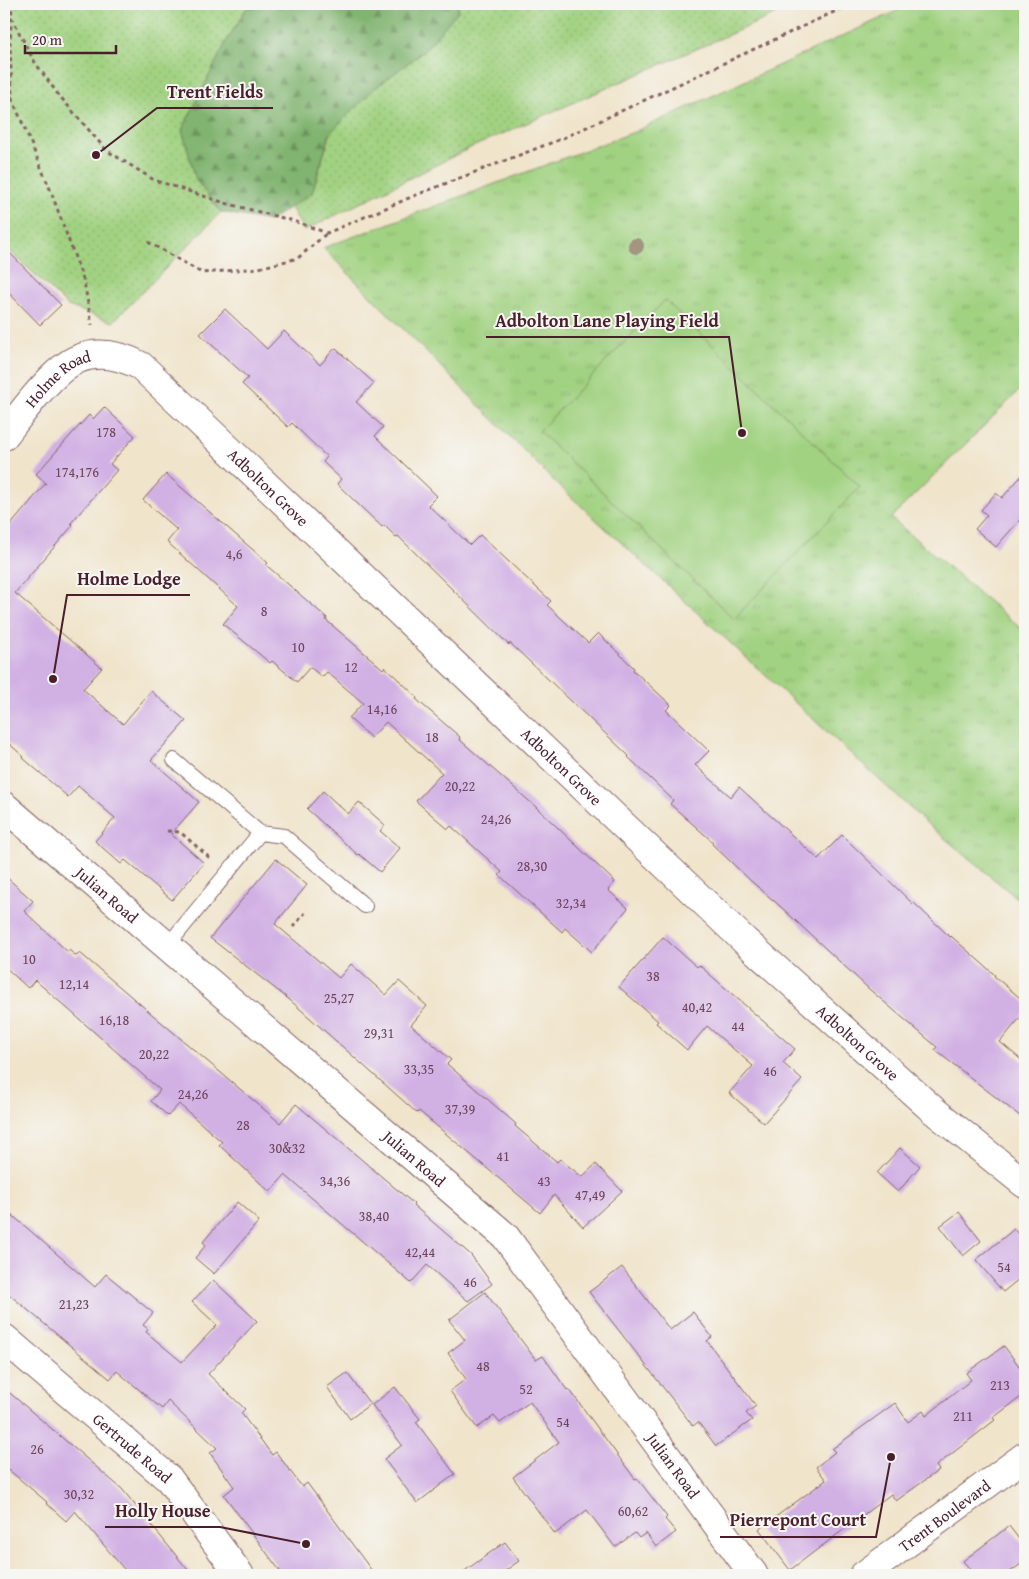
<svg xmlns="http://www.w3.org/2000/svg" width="1029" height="1579" font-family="'Gentium Book Plus',serif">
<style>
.grass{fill:url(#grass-dots);stroke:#767856}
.forest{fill:url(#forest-firs);stroke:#656a4d}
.park{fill:url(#park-tufts);stroke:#767856}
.pitch{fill:#a1d281;stroke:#767856}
.building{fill:#d1b0e4}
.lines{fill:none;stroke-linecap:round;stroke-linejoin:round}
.service-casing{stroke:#846463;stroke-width:16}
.minor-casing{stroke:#846463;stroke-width:30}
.tertiary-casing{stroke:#846463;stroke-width:30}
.path{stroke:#846463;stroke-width:3;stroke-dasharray:4 4;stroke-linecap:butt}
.service{stroke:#fff;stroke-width:14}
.minor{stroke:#fff;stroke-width:28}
.tertiary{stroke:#fff;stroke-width:28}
.tree{fill:#a39581}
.labels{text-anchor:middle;stroke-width:4;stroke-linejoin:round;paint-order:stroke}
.number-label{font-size:14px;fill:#6c4359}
.street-label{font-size:16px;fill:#4a1f2b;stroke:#f6f6f2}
.leader{fill:none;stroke:#4a1f2b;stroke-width:2}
.callout-dot{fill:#4a1f2b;stroke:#f6f6f2;stroke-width:2}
.callout-label{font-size:18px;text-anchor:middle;font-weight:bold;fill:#4a1f2b;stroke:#f6f6f2;stroke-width:4;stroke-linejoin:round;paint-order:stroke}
</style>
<defs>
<pattern id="grass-dots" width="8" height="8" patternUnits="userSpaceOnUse" patternTransform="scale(1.25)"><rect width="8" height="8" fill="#a1d281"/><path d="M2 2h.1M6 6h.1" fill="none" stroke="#8cb470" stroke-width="1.8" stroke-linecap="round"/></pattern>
<pattern id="forest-firs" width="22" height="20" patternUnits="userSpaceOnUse" patternTransform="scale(1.25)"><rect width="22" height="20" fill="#80b46f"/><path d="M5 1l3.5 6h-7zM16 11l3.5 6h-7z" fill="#6b925b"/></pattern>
<pattern id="park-tufts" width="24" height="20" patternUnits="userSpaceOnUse" patternTransform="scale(1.25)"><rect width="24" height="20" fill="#a1d281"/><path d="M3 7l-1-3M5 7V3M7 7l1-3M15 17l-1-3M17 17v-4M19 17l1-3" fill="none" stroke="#8cb470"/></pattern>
</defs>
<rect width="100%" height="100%" fill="#f6f6f2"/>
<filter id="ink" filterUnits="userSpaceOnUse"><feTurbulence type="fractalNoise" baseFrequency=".02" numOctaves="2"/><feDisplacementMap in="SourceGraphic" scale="10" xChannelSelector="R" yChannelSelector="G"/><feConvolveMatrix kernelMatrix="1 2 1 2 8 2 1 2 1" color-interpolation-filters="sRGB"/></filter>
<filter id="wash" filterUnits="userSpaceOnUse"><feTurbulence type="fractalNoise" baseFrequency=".0096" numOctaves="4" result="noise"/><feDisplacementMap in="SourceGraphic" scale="20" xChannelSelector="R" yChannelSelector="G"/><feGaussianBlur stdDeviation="1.12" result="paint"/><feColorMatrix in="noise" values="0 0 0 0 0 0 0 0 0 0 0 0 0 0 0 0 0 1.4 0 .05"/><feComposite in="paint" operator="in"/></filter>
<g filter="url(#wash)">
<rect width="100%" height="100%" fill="#f0e4cb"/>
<path class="grass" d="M4,4H249L226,42L196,180L221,212L113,322L68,306L4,245Z
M458,4H799L470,148L304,231L288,202L312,193L333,125L458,11Z"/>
<path class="forest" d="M249,4H458V11L424,51L375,88L330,133L312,193L269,221L221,212L196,180L182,130L226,42Z"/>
<path class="park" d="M912,4H1021L1025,9V385L891,518L1025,632V905L924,821L554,481L323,248L634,132Z"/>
<path class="pitch" d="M665,300L860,487L734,619L539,431Z"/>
<g id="blocks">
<path class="building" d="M4,247L61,305L40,325L4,288Z
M225,309L267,349L284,331L320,365L335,348L374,383L356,402L383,427L375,436L437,496L428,505L470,545L480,535L551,601L547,605L588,643L598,633L634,668L633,670L671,705L666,710L709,751L695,765L731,797L739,787L818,859L842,835L913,904L914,903L950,937L951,936L995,975L994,976L1025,1002V1012L1000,1042L1025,1063V1120L935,1050L937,1047L869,989L781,907L751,881L712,844L713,842L670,804L673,800L628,757L629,756L510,643L509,645L398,536L396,537L384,525L382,527L337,484L341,479L323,462L327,457L292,423L288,427L242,384L248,378L200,334Z
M104,407L135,436L110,464L117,470L71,523L73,525L15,593L102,668L83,689L123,724L151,691L186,721L151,760L199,802L171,834L204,863L172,900L125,860L121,864L95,841L115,818L78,786L68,797L23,758L24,757L4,739V533L46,483L36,474L89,415L93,419Z
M1025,472V514L996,547L975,529L987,515L981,510L996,493L1002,498Z
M166,474L260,556L268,563L266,565L327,618L326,620L383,669L385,667L417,697L416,699L460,737L459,739L537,808L615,882L608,890L628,908L592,952L565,928L562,932L499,875L502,872L451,826L448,829L416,801L442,773L386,722L371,738L349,718L363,703L327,672L322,677L310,667L297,682L272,661L270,663L223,624L238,606L167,542L177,530L143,500Z
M323,791L348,814L359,802L385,825L380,831L400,848L380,872L359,854L358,855L307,809Z
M276,859L307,885L275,924L339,978L351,964L386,995L399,981L427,1006L411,1025L451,1060L447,1064L516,1124L515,1126L557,1162L560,1159L582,1177L596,1164L622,1191L583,1227L554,1195L540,1213L419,1111L417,1113L291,1001L210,938Z
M4,875L33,901L24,911L68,952L69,950L76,956L80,953L280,1123L296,1104L414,1204L413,1205L471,1255L492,1284L468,1301L427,1265L411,1283L285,1175L270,1192L219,1145L222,1142L179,1104L168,1116L151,1101L160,1090L35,980L28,988L4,966Z
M663,937L697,967L699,965L795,1049L783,1063L802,1080L764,1123L729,1093L753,1066L707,1026L687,1050L656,1023L658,1021L619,987Z
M900,1148L920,1166L898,1192L877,1173Z
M237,1202L259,1221L214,1274L195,1258L206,1245L203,1242Z
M4,1208L95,1287L106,1274L153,1313L143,1325L148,1329L146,1332L182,1362L217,1325L192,1302L213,1280L257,1321L208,1374L245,1409L241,1413L272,1455L276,1452L302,1487L307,1483L375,1575H283L224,1495L234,1487L210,1453L217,1448L168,1401L162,1409L117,1371L110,1379L4,1290Z
M959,1212L981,1241L963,1256L940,1226Z
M1014,1229L1025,1243V1274L1003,1292L976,1260Z
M622,1267L670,1330L693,1312L712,1337L707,1341L756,1406L746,1413L752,1420L716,1446L698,1422L693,1426L589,1292Z
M485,1292L536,1360L543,1356L567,1390L569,1389L635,1479L637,1478L667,1517L665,1519L676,1532L656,1547L646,1533L639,1538L635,1533L615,1547L587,1510L555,1534L513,1477L559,1442L530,1402L500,1423L494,1416L477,1428L450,1391L466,1379L448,1353L465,1340L449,1320Z
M1004,1346L1025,1374V1394L993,1418L995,1420L936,1466L939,1470L896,1501L891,1494L790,1570L759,1529L826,1480L816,1467L835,1452L832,1449L895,1403L908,1422L923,1411L926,1416L971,1380L966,1373Z
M347,1373L370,1404L350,1419L327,1387Z
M395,1387L420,1419L416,1422L455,1474L417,1503L384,1459L402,1445L372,1405Z
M4,1388L122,1489L192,1575H129L75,1511L66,1521L46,1503L47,1502L4,1466Z
M1009,1526L1025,1547V1561L1006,1575H975L963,1561Z
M505,1542L519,1561L499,1575H459Z"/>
</g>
</g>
<g filter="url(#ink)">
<use href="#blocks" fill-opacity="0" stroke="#846463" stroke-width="1"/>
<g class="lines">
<g class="service-casing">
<path id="service" d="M174,760L260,833L284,836L365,906
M168,945L260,833"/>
</g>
<g class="minor-casing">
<g id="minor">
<path id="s1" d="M4,436C21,414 53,369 78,359C100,350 122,356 141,366L745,941L933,1110L1025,1184"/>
<path id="s2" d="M4,806L505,1236L754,1575"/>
<path id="s3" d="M4,1338L169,1479L240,1575"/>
</g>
</g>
<g class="tertiary-casing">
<g id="tertiary">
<path id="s4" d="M864,1575L1025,1456"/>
</g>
</g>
<path class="path" d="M11,17L34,61L57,93L106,150L154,180L225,203L294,221L327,233L416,195L561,139L851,4
M4,90L12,98L10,44L12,4
M12,98L50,189L84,282L92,325
M148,242L202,273L259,268L298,258L327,233
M167,831L180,832L211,859
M293,927L305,913"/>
<use href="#service" class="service"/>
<use href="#minor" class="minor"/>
<use href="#tertiary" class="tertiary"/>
</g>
<circle class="tree" cx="636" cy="246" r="8"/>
</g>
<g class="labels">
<g class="number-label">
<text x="106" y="437">178</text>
<text x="77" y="477">174,176</text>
<text x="234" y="559">4,6</text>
<text x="264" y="616">8</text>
<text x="298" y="652">10</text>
<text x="351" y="672">12</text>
<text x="382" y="714">14,16</text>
<text x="432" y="742">18</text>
<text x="460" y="791">20,22</text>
<text x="496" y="824">24,26</text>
<text x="532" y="871">28,30</text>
<text x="571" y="908">32,34</text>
<text x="29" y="964">10</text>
<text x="653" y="981">38</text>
<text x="74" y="989">12,14</text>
<text x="339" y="1003">25,27</text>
<text x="697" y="1012">40,42</text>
<text x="114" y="1025">16,18</text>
<text x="738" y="1031">44</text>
<text x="379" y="1038">29,31</text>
<text x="154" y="1059">20,22</text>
<text x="419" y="1074">33,35</text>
<text x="770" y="1076">46</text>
<text x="193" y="1099">24,26</text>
<text x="460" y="1114">37,39</text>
<text x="243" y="1130">28</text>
<text x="287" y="1153">30&amp;32</text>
<text x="503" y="1161">41</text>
<text x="335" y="1186">34,36</text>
<text x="544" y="1186">43</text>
<text x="590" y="1200">47,49</text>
<text x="374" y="1221">38,40</text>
<text x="420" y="1257">42,44</text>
<text x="1004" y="1272">54</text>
<text x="470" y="1287">46</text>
<text x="74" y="1309">21,23</text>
<text x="483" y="1371">48</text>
<text x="1000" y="1390">213</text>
<text x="526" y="1394">52</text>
<text x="963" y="1421">211</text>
<text x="563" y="1427">54</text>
<text x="37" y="1454">26</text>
<text x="79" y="1499">30,32</text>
<text x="633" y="1516">60,62</text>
</g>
<g class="street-label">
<text dy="6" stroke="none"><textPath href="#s1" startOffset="80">Holme Road</textPath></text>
<text dy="6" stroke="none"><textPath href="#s1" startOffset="349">Adbolton Grove</textPath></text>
<text dy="6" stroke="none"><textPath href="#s1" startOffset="754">Adbolton Grove</textPath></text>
<text dy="6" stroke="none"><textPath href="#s2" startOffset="136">Julian Road</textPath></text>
<text dy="6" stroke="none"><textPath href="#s1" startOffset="1159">Adbolton Grove</textPath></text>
<text dy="6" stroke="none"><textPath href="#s2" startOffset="541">Julian Road</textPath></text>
<text dy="6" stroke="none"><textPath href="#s3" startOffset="169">Gertrude Road</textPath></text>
<text dy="6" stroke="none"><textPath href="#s2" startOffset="945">Julian Road</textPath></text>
<text dy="6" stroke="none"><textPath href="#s4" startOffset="100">Trent Boulevard</textPath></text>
</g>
</g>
<path class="leader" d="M96 155L157 108H273M742 433L729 337H486M53 679L67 595H190M306 1544L220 1527H105M891 1457L876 1537H720"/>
<g class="callout-dot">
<circle cx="96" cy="155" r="5"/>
<circle cx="742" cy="433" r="5"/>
<circle cx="53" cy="679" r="5"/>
<circle cx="306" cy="1544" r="5"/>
<circle cx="891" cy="1457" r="5"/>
</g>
<g class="callout-label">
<text x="215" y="98">Trent Fields</text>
<text x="607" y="327">Adbolton Lane Playing Field</text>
<text x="129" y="585">Holme Lodge</text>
<text x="163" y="1517">Holly House</text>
<text x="798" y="1526">Pierrepont Court</text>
</g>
<rect width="1029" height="1579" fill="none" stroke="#f6f6f2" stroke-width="20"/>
<path d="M25 45v8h91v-8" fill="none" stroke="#4a1f2b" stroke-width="2.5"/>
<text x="32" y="45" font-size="15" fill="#4a1f2b" stroke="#f6f6f2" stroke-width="4" paint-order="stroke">20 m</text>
</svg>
